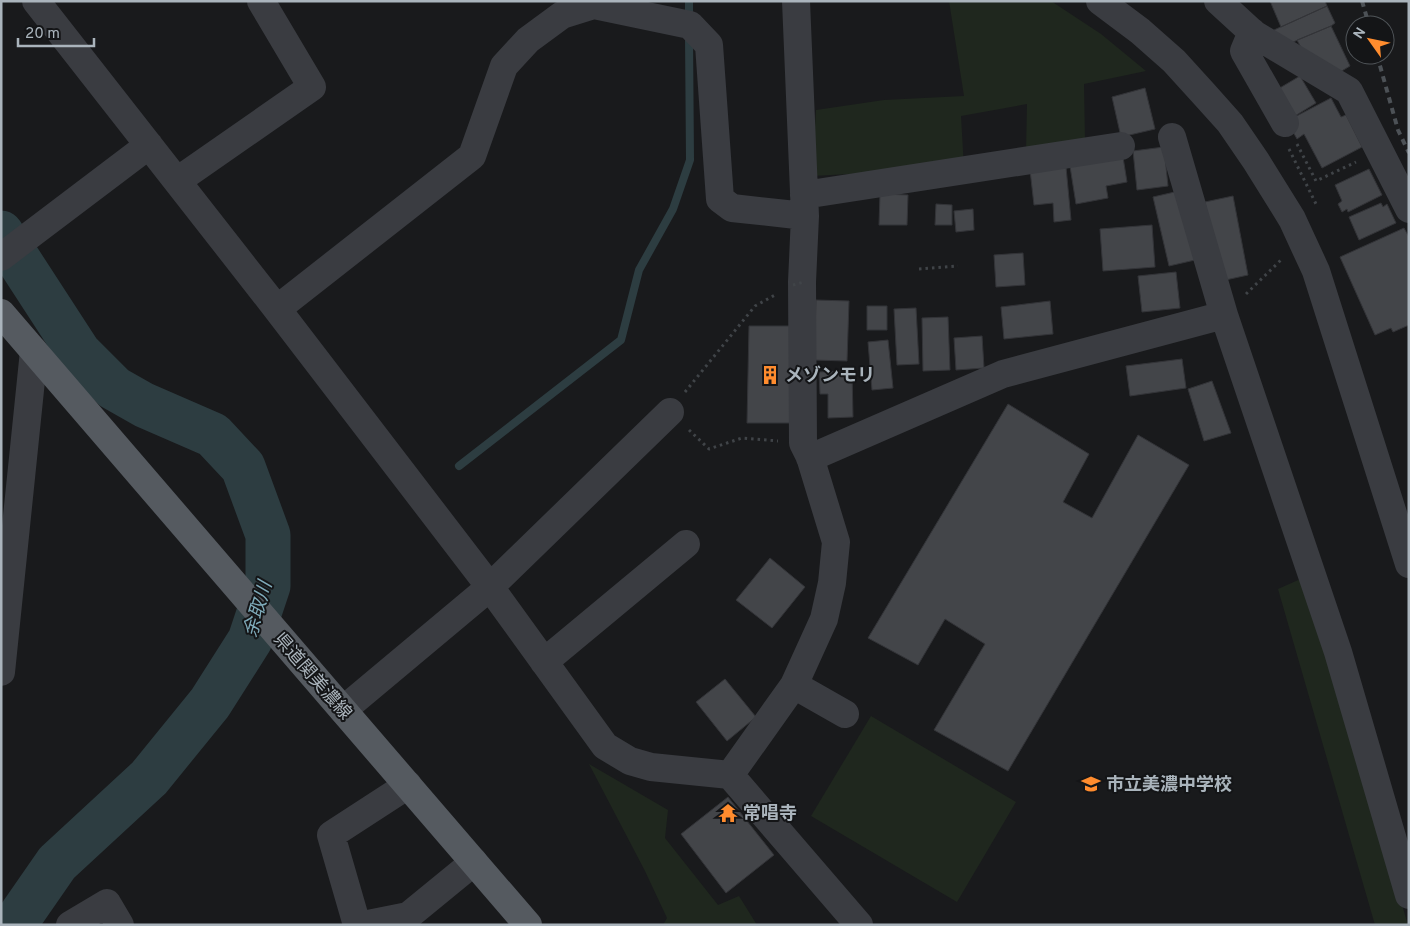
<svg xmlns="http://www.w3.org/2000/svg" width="1410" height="926" font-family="Overpass,'Noto Sans JP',sans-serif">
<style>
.green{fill:#1f271e}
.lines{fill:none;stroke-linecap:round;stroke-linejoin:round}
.stream{stroke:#2d3d41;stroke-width:8}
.river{stroke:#2d3d41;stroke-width:45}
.building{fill:#434549;stroke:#333438}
.path{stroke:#404448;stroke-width:3;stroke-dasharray:2.5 4;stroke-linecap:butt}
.minor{stroke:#3a3c41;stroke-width:28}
.major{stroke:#555a60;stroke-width:28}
.rail{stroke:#4c5156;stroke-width:4;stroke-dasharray:6 5;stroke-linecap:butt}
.path-bridge{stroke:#404448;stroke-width:3;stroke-dasharray:2.5 4;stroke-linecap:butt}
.labels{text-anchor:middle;stroke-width:4;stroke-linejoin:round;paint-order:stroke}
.poi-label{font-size:18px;font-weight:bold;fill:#aab4bc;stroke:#141517;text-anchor:start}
.street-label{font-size:18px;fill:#aab4bc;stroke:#141517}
.water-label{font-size:19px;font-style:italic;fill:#7fabba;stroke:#141517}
</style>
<rect width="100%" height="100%" fill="#191a1c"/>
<path class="green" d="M949,1H1051L1101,34L1146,71L1084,84L1085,140L1026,152L1027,104L961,116L964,168L812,176L816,110L884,100L964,96Z
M1305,577L1408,925H1375L1278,589Z
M871,716L1016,802L957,902L811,816Z
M589,764L668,810L665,838L718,905L739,896L757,925H663L667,918L645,871Z"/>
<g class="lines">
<path class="stream" d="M689,1V19
M459,466L621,340L639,270L673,209L690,160L689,36"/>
<path class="river" d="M1,233L79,353L114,388L144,405L213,435L243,467L268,535V586L250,640L210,703L149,778L57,863L14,925"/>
</g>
<path class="building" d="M1270,1H1325L1327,6L1281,27Z
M1327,6L1335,23L1331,26L1286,45L1274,30Z
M1331,26L1350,66L1340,72L1304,53L1297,40Z
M1300,76L1316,103L1290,119L1273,92Z
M1145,88L1155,129L1121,137L1112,97Z
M1331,98L1341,117L1346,115L1362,147L1322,168L1304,134L1297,139L1287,121Z
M1164,147L1168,186L1137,190L1133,151Z
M1122,151L1127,182L1106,186L1108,198L1076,204L1069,160Z
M1066,167L1071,220L1054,222L1053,203L1034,205L1030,170Z
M1369,169L1382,195L1348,212L1347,209L1342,212L1338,204L1342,201L1335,185Z
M1179,191L1195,260L1169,266L1153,197Z
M880,194L908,195L907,225H879Z
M1233,196L1248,275L1221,281L1205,202Z
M1381,203L1383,207L1387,204L1396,223L1359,240L1349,217Z
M936,204L952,205V225H935Z
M973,209L974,230L956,232L954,211Z
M1152,225L1155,267L1103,271L1100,229Z
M1404,228L1409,237V325L1393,332L1391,328L1375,335L1340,257Z
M1023,253L1025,285L996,287L994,255Z
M1176,272L1180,308L1142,312L1138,276Z
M816,300L849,301L847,361L814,360Z
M1050,301L1053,334L1004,339L1001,307Z
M867,306H887V330H867Z
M916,308L919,364L897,365L894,309Z
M948,317L950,370L923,371L922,318Z
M749,326H793L791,423H747Z
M982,336L984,368L956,370L954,338Z
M888,340L893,388L872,390L868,342Z
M1182,359L1186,388L1130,396L1126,366Z
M852,371L853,417L828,418V394H820L819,372Z
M1212,381L1231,433L1204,441L1188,389Z
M1008,404L1089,454L1063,502L1092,518L1138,435L1189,465L1008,771L934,730L985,644L945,619L918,665L868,638Z
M770,558L805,587L772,628L736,600Z
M725,679L756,717L727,741L696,702Z
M728,797L774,855L726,893L681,834Z"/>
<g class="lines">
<path class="path" d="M1297,144L1316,181L1356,162
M1289,149L1316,204
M919,269L958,266
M1246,294L1283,258
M685,392L755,306L775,295
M689,430L709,449L742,438L778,441"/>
<path class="minor" d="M36,1L277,309L490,587L605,746L630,761L651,767L730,775L859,925
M1100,1L1140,31L1174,61L1204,94L1230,123L1256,161L1292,219L1316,271L1409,564
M1218,1L1254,34L1349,91L1409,209
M1252,32L1244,51L1285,123
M1172,137L1224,315
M177,181L312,87L261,1
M804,195L1121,146
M1,257L149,145
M277,309L472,156L504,66L528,40L562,15L594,5L690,25L709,45L720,199L732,208L805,216
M810,458L1003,374L1224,315L1338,652L1409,895
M544,662L686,544
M1,672L34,351
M794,685L845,714
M343,710L490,587L670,412
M730,775L794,685L824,619L832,583L836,542L810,457L803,443L802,282L805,216L796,1
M70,925L107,903L120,925
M357,925L331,835L408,785
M363,925L408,916L474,862"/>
<path class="major" d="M1,313L528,925"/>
<path class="rail" d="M1362,1L1369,25
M1377,55L1398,130L1409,153"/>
<path class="path-bridge" d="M793,285L804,282"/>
</g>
<defs>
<g id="building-bare" transform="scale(1.5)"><path d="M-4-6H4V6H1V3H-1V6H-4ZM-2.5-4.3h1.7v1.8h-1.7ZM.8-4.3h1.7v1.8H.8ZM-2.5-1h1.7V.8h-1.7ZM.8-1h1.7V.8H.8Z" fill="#ff8c2e" stroke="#141517" stroke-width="2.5" paint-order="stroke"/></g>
<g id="school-bare" transform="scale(1.5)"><path d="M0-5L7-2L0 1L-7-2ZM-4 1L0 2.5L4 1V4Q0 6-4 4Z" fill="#ff8c2e" stroke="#141517" stroke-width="2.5" paint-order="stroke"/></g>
<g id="temple-bare" transform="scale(1.5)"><path d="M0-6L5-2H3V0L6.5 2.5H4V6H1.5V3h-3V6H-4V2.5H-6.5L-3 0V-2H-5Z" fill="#ff8c2e" stroke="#141517" stroke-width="2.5" paint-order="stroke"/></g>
</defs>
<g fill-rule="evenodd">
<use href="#building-bare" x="770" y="375"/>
<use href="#school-bare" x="1091" y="784"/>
<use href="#temple-bare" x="728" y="813"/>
</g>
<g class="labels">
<g class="poi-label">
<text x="785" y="381">メゾンモリ</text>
<text x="1106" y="790">市立美濃中学校</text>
<text x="743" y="819">常唱寺</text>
</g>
<g class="street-label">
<text transform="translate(313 676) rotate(49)" y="6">県道関美濃線</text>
</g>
<g class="water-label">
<text transform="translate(257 609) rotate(-74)" y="7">余取川</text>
</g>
</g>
<rect width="1410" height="926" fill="none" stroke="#aab4bc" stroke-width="5"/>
<g transform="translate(1370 40) rotate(303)"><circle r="24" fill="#141517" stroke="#505559"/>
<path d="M0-4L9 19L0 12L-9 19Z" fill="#ff8c2e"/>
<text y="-8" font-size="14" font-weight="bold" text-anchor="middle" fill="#aab4bc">N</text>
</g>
<path d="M18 38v8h76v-8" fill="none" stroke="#aab4bc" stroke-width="2.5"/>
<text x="25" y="38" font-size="15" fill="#aab4bc" stroke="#141517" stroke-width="4" paint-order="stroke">20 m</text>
</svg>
